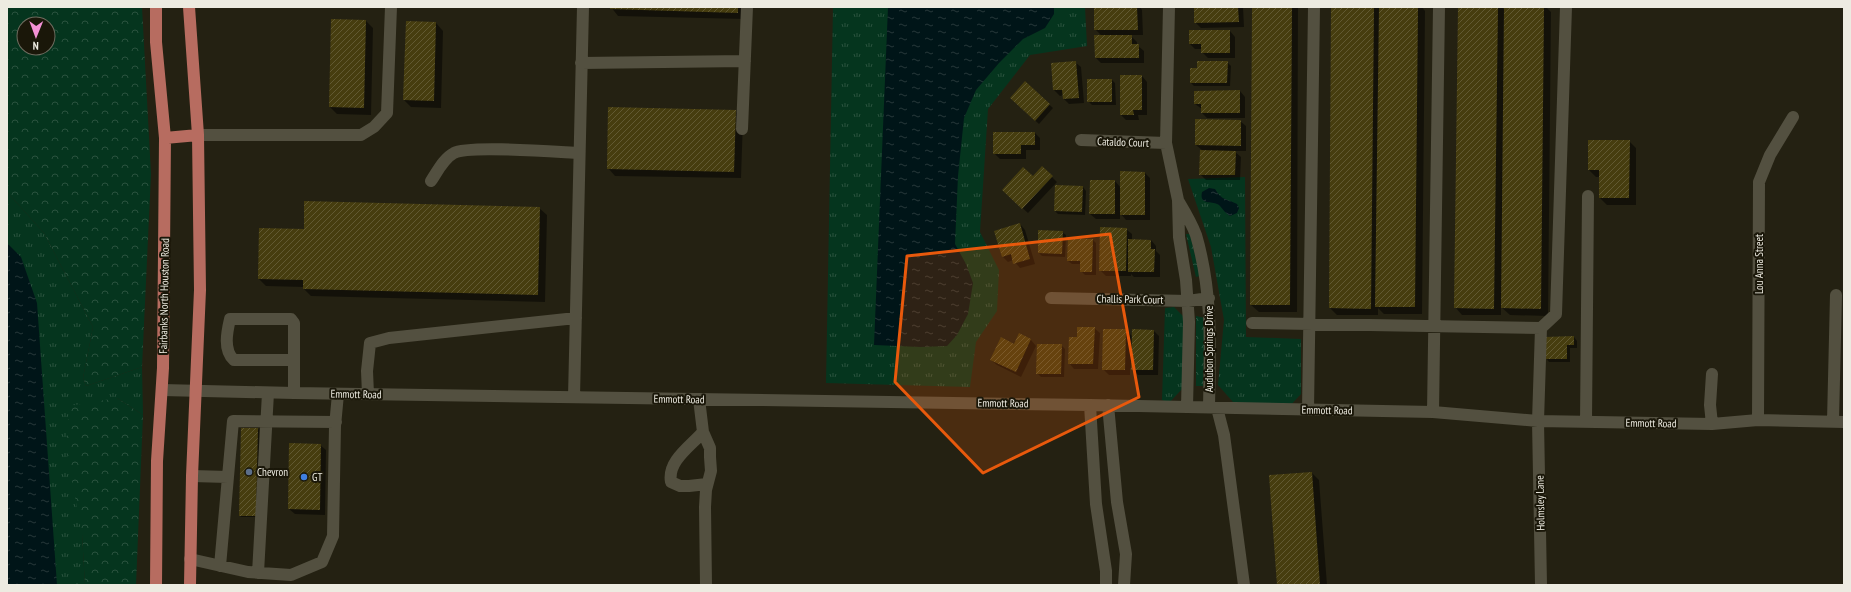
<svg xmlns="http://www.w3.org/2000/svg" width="1851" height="592" font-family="'PT Sans Narrow',sans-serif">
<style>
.grass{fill:url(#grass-tufts)}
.forest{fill:url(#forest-crowns);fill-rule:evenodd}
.water{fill:url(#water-ripples)}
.shadow{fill:#0007}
.building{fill:url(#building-hatch)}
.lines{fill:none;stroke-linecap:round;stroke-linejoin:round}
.minor{stroke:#535040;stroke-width:12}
.major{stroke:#b76c60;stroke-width:12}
.marked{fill:#e8590c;fill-opacity:0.2;stroke:#e8590c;stroke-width:3;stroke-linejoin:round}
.service-dot{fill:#5c6f8a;stroke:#1a1709;stroke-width:1.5}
.shop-dot{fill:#3f7fe0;stroke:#1a1709;stroke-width:1.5}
.labels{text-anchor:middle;stroke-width:4;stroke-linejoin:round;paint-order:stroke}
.street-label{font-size:11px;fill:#edebe1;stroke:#1a1709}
.poi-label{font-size:11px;fill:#edebe1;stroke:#1a1709;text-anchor:start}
</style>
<defs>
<pattern id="grass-tufts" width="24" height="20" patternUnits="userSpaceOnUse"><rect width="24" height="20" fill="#05351e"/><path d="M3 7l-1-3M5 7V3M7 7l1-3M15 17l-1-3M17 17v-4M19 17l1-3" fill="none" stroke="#2a523e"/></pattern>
<pattern id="forest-crowns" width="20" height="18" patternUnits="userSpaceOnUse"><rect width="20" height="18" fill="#05351e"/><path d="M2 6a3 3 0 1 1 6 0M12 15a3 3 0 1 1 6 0" fill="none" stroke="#2a523e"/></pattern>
<pattern id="water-ripples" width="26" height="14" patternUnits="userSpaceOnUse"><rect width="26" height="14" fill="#001518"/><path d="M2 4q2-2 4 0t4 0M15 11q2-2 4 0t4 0" fill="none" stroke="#263739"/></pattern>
<pattern id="building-hatch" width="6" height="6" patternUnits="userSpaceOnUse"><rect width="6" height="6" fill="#463d0f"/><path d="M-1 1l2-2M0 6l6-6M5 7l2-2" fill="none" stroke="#615932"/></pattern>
</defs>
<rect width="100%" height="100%" fill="#242112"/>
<path class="grass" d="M833,7H1085L1087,46L1030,55L988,109L980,232L999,270L997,311L976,342L970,387L826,383Z
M1245,177L1246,337L1301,339V394L1287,409L1233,402L1218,385L1224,320L1211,247L1188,179Z
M7,192L44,233L93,327L83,378L86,386L142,367L143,415L117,398L82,534L85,585H7Z
M1174,307L1184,317L1182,389L1169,403L1162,400L1165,308Z"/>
<path class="forest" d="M7,7H142L151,174L142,367L86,386L83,378L93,327L44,233L7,192ZM24,24H48V48H24Z
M1186,234H1190L1200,276L1196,277Z
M1196,316L1205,318L1203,386H1196Z
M117,398L143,415L136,585H85L82,534L66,449L69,406Z"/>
<path class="water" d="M888,7H1054V14L1045,28L1023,39L999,63L976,90L964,118L958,176L955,244L966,264L973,283L968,314L957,335L947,346L920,347L874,345Z
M1209,188L1215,189C1222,201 1226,198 1237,204L1239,208L1237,213L1230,216C1225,213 1223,209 1219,205C1212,200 1199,206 1202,192Z
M7,243L21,257L37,303L57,585H7Z"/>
<path class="shadow" d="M611,7H745V19L618,16Z
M1095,7H1140L1142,10L1143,35H1130L1137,42V45L1144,51V63H1101L1096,58L1102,36L1095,29Z
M1195,7H1243L1244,27L1201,28L1195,22Z
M1253,7H1298L1297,312H1259L1251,305Z
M1332,7H1422L1425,11L1422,314H1384L1378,308V315H1337L1330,308Z
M1459,7H1502L1505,10V7H1546L1551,12L1548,316L1510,315L1501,307V315H1462L1455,307Z
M366,21L373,28L371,115L337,114L330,107Z
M407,22L436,23L443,31L441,108L411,107L404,100Z
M1230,31L1235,37V58H1208L1202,52V49H1195L1190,44Z
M1075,62L1081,67L1084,103L1069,104L1064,99V95L1060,96L1054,90L1052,64Z
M1227,62L1231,66L1230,86H1194L1191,83Z
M1142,76L1147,82V115H1138L1139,120H1126L1121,115Z
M1112,80L1115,83L1116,105H1092L1088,101Z
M1025,83L1053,108L1039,124L1011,98Z
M1240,91L1245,97V118H1207L1202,113V109L1195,104Z
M735,111L743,119L741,178L615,176L608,168Z
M1240,121L1246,126V151H1234L1241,157L1240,180H1206L1200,174L1203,151L1196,145Z
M994,133H1035L1040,138V150H1026V159H1000L994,153Z
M1629,141L1636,148V205H1607L1600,198V177H1596L1589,170Z
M1145,173L1150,178V220H1126L1120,213V219H1096L1090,214L1115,181L1121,188Z
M1052,177L1057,182L1028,213L1008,195L1033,178Z
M1083,187L1086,191L1085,215L1058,214L1055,211Z
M539,208L547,215L545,302L311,296L304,289V287L266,286L259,279L305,230Z
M1020,224L1025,230L1035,264L1020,268L1013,260L1008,262L1002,256Z
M1126,229L1132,234V240H1151L1156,246V251L1160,255V277H1134L1131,274V276H1106L1100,270Z
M1062,232L1066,235L1065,257L1042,256L1039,253Z
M1093,240L1096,243V275H1085L1081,271V264H1072L1068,261Z
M1094,328L1100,333L1098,369H1074L1069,363L1078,338Z
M1126,330L1133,337L1153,330L1159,336L1158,375H1138L1130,368V375H1109L1103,369Z
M1020,335L1031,340L1036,346L1021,377L997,365L991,360L1015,345Z
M1574,337L1577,341V348H1570V362H1549L1546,358Z
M1061,345L1065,349L1064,377H1041L1037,373Z
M258,429L259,430L258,517H241L240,516Z
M320,445L326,450L325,515L295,514L289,509Z
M1312,473L1319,480L1327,585H1278Z"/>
<path class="building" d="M610,7H738V13L610,9Z
M1094,7H1137L1138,30H1094Z
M1194,7H1238L1239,22L1194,23Z
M1252,7H1292L1290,305H1250Z
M1331,7H1374L1371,309L1329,308Z
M1379,7H1418L1415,307H1375Z
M1458,7H1498L1494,309L1454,308Z
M1504,7H1544L1541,309L1501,308Z
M331,19L366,20L364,108L329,107Z
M406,21L436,22L434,101L403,100Z
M1189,30H1230V53H1201V44H1189Z
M1094,35H1132V44H1139V58H1095Z
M1076,61L1079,98L1063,99L1062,90H1053L1051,63Z
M1197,61H1228L1227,83H1190V68H1197Z
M1120,75H1142V110H1133L1134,115H1120Z
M1087,79H1112V102H1087Z
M1025,81L1050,104L1035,121L1010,98Z
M1240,90V113H1201V104H1194V91Z
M608,107L736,110L734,172L607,169Z
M1195,119L1241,120V146L1195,145Z
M993,132H1035V145H1021V154H993Z
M1588,140H1630L1629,198H1599V170H1588Z
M1200,150L1236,151L1235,175H1199Z
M1042,166L1053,176L1022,209L1002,190L1023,167L1033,176Z
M1120,171L1145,172V215H1120Z
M1090,180H1115V214H1089Z
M1055,185L1083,186L1082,212L1054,211Z
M304,201L540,207L538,295L303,289V280L258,279L259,228L304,229Z
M1020,223L1030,259L1013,264L1011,254L1002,257L994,231Z
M1100,227L1127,228L1126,271H1099Z
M1038,230L1063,231L1062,254L1038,253Z
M1068,238L1093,239L1092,272H1080V261H1067Z
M1128,239L1151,240V249H1155L1154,272H1128Z
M1077,327H1095L1093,364H1068L1069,337H1077Z
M1103,329H1126L1125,370H1102Z
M1132,329L1154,330L1153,370H1131Z
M1019,333L1031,339L1016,372L990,360L1001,337L1014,344Z
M1574,336V345H1567V359H1545V337Z
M1037,344H1062L1061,374H1036Z
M241,428H258L256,516H239Z
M289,443L321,444L320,510L288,509Z
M1312,472L1320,585H1277L1269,475Z"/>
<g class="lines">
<path class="minor" d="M1169,7L1166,143L1178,200L1179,237L1186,280L1189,322L1187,407
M581,63L745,61
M742,129L747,7
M198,135H361L374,127L387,113L391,7
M1081,140L1166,143
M431,181C437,172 444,158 454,153C468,145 558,152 579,153
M1179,202C1185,212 1192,224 1196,235C1213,293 1210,348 1209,407
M1051,298L1188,301L1209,298
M1252,323L1541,328L1556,314L1566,7
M1541,328L1538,421L1541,585
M162,390L294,393L1090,405L1433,412L1538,421L1712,424L1758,420L1844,422
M294,393V323L291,319H230C227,332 223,350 234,360H294
M368,394L367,371L370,343L389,338L576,318
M574,397L583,7
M699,399L703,432L710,448V457L711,471L706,490L705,507L706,585
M1090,405L1096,504L1106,571V585
M1108,405L1117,502L1126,554L1124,585
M1217,408L1224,435L1244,585
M1308,410L1314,7
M1433,412L1439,7
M1758,420L1759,182L1770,155L1793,117
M1833,421L1836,295
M1586,422L1588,196
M1712,424L1710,405L1712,374
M703,432C691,446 667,461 671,482L680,486H689L707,484
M192,476L228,477
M190,559L248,572L291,575L322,562L333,536L335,426L338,394
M220,566L233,421L336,422
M258,573L268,393"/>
<path class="major" d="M189,7L198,135L200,290L192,476L190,585
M165,138L198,135
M156,585L157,461L163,368L165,138L156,42V7"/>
</g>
<path class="marked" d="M1110,234L1139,397L983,473L895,382L907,256Z"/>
<circle class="service-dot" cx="249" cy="472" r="4"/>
<circle class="shop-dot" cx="304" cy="477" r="4"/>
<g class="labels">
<g class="street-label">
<text transform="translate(1123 142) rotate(2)" y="4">Cataldo Court</text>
<text transform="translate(1759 264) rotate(-90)" y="4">Lou Anna Street</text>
<text transform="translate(164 296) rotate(-89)" y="4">Fairbanks North Houston Road</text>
<text transform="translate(1130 299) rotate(1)" y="4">Challis Park Court</text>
<text transform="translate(1209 349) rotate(-90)" y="4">Audubon Springs Drive</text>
<text transform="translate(356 394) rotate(1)" y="4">Emmott Road</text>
<text transform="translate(679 399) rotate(1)" y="4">Emmott Road</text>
<text transform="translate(1003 403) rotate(1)" y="4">Emmott Road</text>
<text transform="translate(1327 410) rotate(1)" y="4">Emmott Road</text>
<text transform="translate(1651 423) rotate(1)" y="4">Emmott Road</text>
<text transform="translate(1540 503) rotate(-91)" y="4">Holmsley Lane</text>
</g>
<g class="poi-label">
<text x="257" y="476">Chevron</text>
<text x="312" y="481">GT</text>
</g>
</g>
<rect width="1851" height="592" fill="none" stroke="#edebe1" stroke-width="16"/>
<g transform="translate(36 36) rotate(181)"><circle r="19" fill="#1a1709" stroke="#6e6c5f"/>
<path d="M0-3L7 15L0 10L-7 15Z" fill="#f391d5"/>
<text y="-6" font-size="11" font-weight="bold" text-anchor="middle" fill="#edebe1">N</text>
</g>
</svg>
